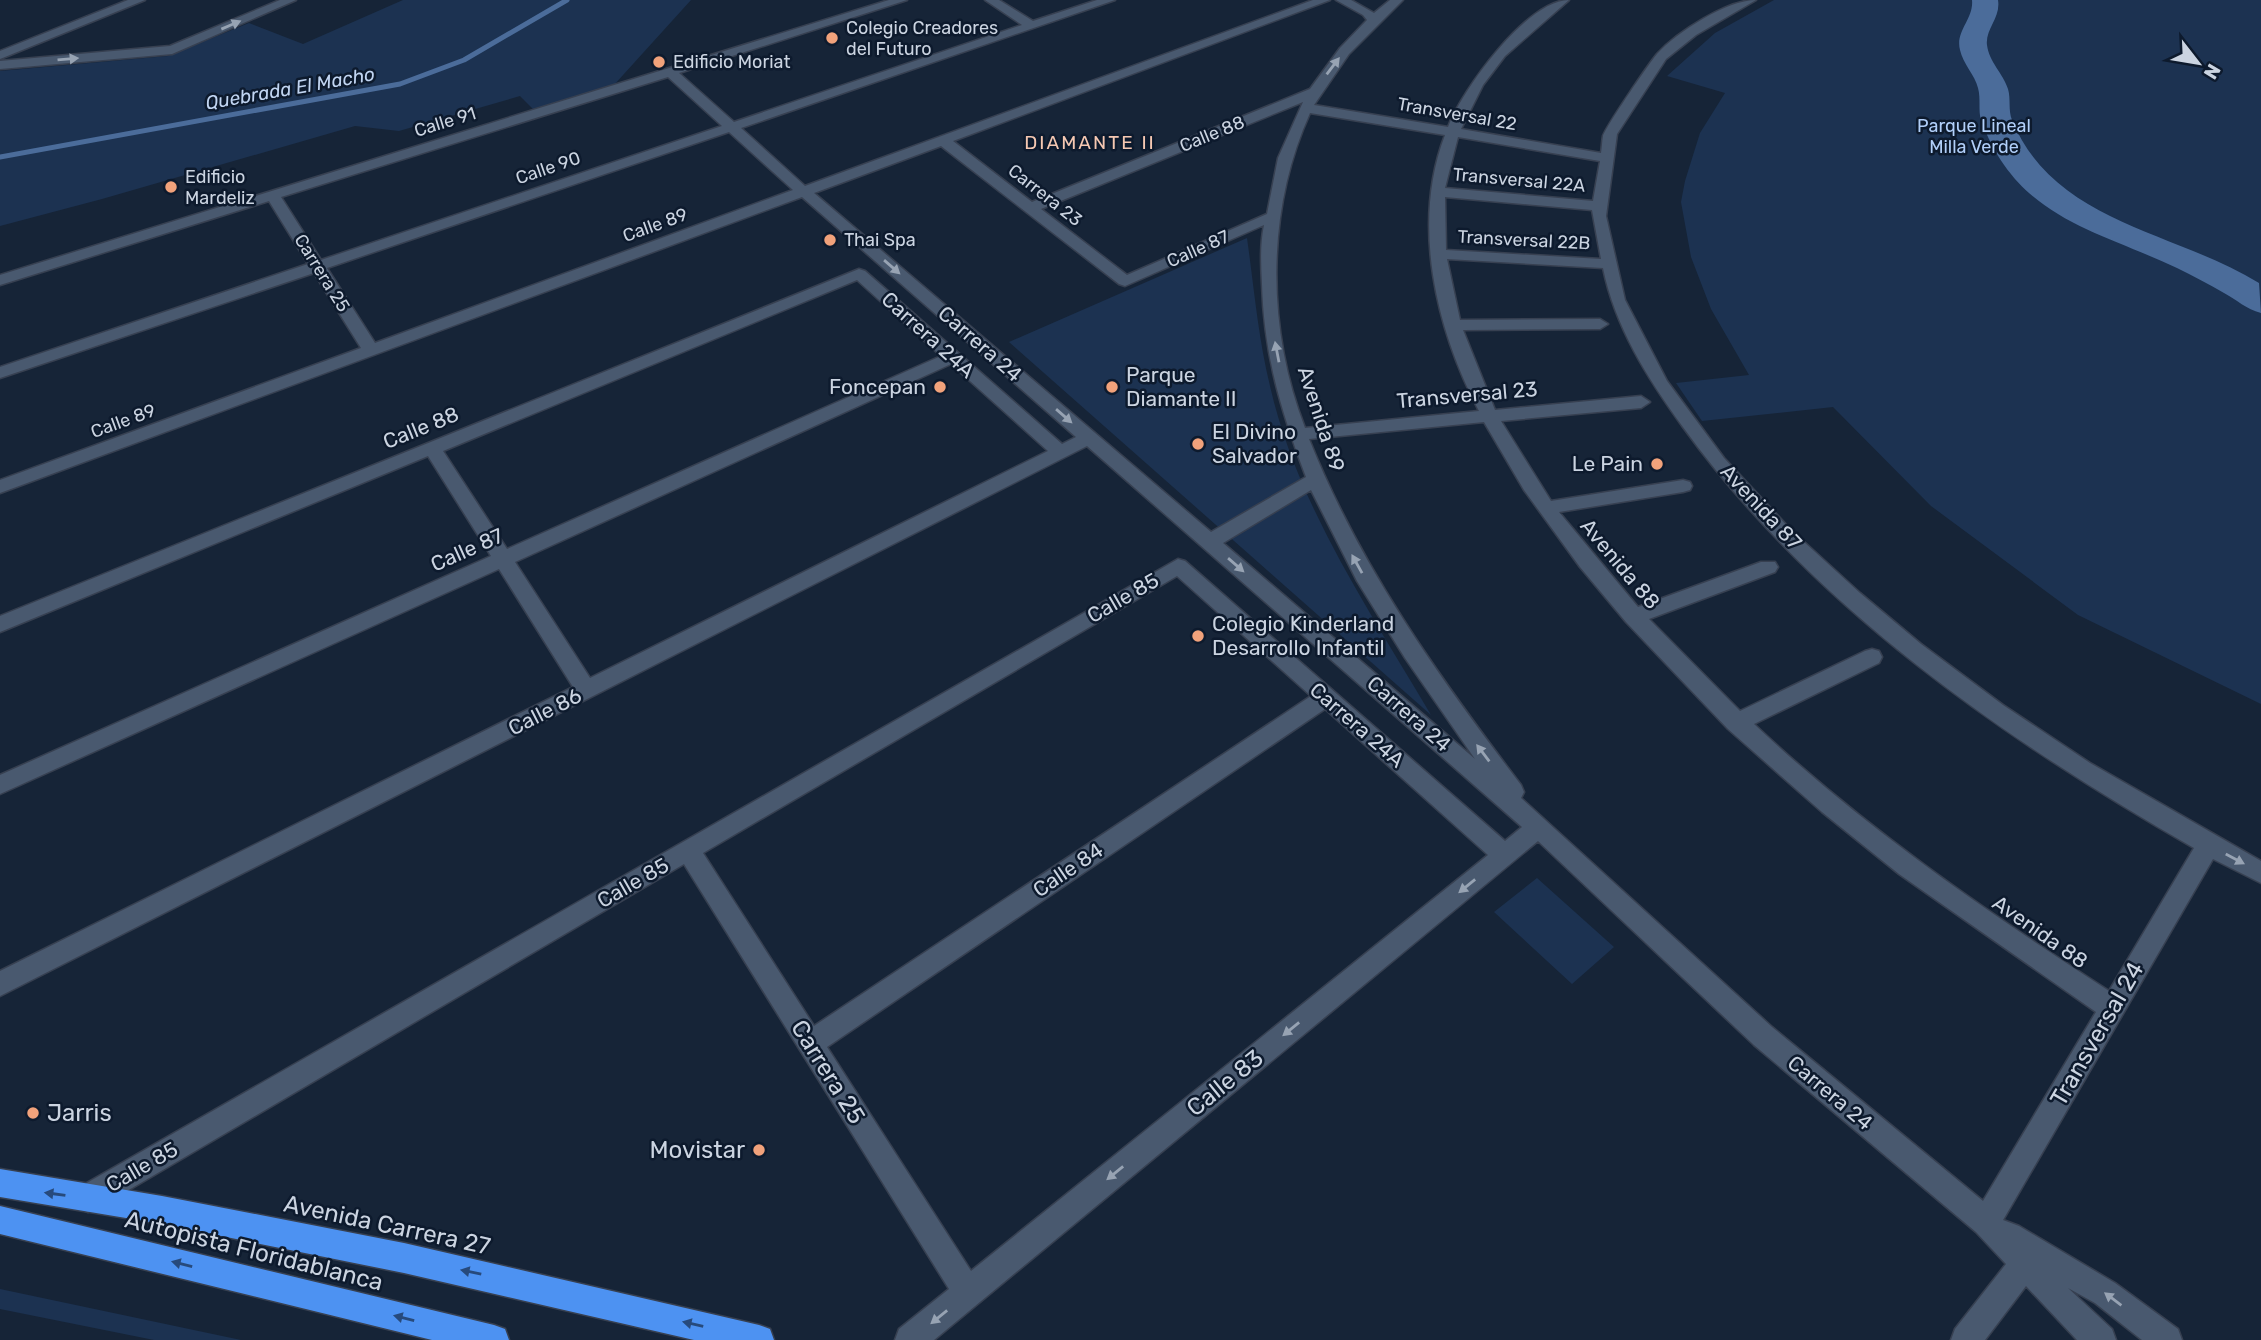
<svg xmlns="http://www.w3.org/2000/svg" width="2261" height="1340" font-family="Rubik,sans-serif">
<style>
.green{fill:#1c3251}
.lines{fill:none;stroke-linecap:round;stroke-linejoin:round}
.stream{stroke:#4b6c9a;stroke-width:5}
.river{fill:#4b6c9a;fill-rule:evenodd}
.minor-casing{stroke:#374051;stroke-width:3}
.highway-casing{stroke:#374051;stroke-width:3}
.minor{fill:#49596f;fill-rule:evenodd}
.highway{fill:#4d92f2;fill-rule:evenodd}
.oneway{fill:#97a3b3}
.oneway2{fill:#274a7c}
.poi-dot{fill:#f1a27b;stroke:#0d1a2d;stroke-width:2.5}
.labels{text-anchor:middle;stroke-width:5;stroke-linejoin:round;paint-order:stroke}
.far-poi-label{font-size:18px;fill:#cbd4e1;stroke:#0d1a2d;text-anchor:start}
.far-street-label{font-size:18px;fill:#cbd4e1;stroke:#0d1a2d}
.far-park-label{font-size:18px;fill:#b1cff9;stroke:#0d1a2d}
.far-water-label{font-size:19px;font-style:italic;fill:#c1d5f2;stroke:#0d1a2d}
.far-neighbourhood-label{font-size:19px;letter-spacing:2px;fill:#f5c8b2;stroke:#0d1a2d}
.street-label{font-size:21px;fill:#cbd4e1;stroke:#0d1a2d}
.poi-label{font-size:21px;fill:#cbd4e1;stroke:#0d1a2d;text-anchor:start}
.near-street-label{font-size:24px;fill:#cbd4e1;stroke:#0d1a2d}
.near-poi-label{font-size:24px;fill:#cbd4e1;stroke:#0d1a2d;text-anchor:start}
</style>
<rect width="100%" height="100%" fill="#162437"/>
<path class="green" d="M403,0H691L614,85L534,110L520,96L399,131L355,126L102,199L0,226V71L168,56L249,23L303,44Z
M1774,0H2261V704L2078,615L1931,506L1833,407L1702,421L1676,383L1749,375L1711,309L1691,257L1681,202L1685,181L1700,133L1725,93L1667,76L1715,33Z
M1247,238C1254,287 1258,337 1270,386C1297,505 1370,611 1431,715L1009,342Z
M1537,878L1614,947L1572,984L1494,912Z
M0,1289L241,1340H154L0,1309Z"/>
<g class="lines">
<path class="stream" d="M0,157L400,84L464,60L567,0"/>
<path class="river" d="M1972,0H1998C2001,18 1985,29 1987,45C1989,62 2003,73 2008,89C2011,99 2008,110 2012,120C2054,223 2175,231 2259,283L2261,313C2246,309 2237,300 2224,293C2209,284 2193,276 2177,268C2094,229 2017,218 1981,120C1978,110 1981,99 1978,88C1975,75 1963,64 1960,50C1955,31 1974,19 1972,0Z"/>
<g class="minor-casing">
<path id="minor" d="M128,0H145L0,59V51Z
M280,0H296L172,54L0,69V61L170,46Z
M889,0H907L679,73L734,122L1022,25L985,0H999L1033,21L1097,0H1115L741,128L805,186L1313,0H1330L953,141L1032,202L1310,89L1340,48L1367,20L1363,15L1336,0H1351L1374,13L1390,0H1403L1349,54L1314,105L1448,127C1462,90 1527,0 1569,0L1505,56L1483,85L1461,129L1601,153C1602,147 1602,141 1603,136C1607,125 1648,65 1657,54C1677,32 1727,0 1756,0L1696,35L1666,59L1617,134L1606,216L1625,300L1667,381L1724,458L1791,530L1860,593L1921,644L2003,705L2090,763L2261,861V883L2213,859L2003,1220L2019,1226L2115,1283L2178,1329L2182,1340H2142L2095,1303L2068,1288L2112,1329L2116,1340H2077L2026,1286L1985,1340H1951L1955,1329L2006,1264L1976,1232L1754,1045L1538,841L934,1340H895L899,1329L949,1289L684,864L98,1208L88,1212L78,1208L74,1198L78,1188L1178,559L1185,561L1505,841L1522,827L1087,446L0,996V971L573,687L499,569L0,794V775L491,556L428,456L0,632V616L859,269L865,271L1062,444L1076,437L802,197L0,493V480L361,348L314,273L0,378V367L308,264L269,201L0,285V275ZM668,77L722,126L321,260L281,197ZM1303,102L1278,158L1267,214L1127,275L1041,209ZM1310,113L1445,135C1411,224 1436,329 1479,411L1305,428C1266,328 1266,210 1310,113ZM729,132L793,190L375,343L327,268ZM1458,137L1600,161L1593,201L1445,188ZM941,146L1119,284L1125,286L1264,225C1260,245 1261,264 1262,284C1264,355 1281,411 1306,477L1211,532L814,193ZM1445,197L1592,210L1601,259L1446,250ZM1447,259L1603,268C1615,327 1648,379 1683,427C1813,607 2004,739 2194,848L2109,991C1984,910 1862,826 1754,724L1879,663L1882,657L1879,651L1872,649L1865,651L1740,711L1649,619L1775,572L1778,567L1775,562H1761L1638,607L1559,512L1683,492L1690,490L1692,486L1690,482L1683,480L1551,501L1501,421L1641,408L1650,402L1641,396L1495,410L1463,330L1600,329L1608,324L1600,319L1460,320ZM857,280L941,356L507,549L443,451ZM951,364L1048,451L590,678L515,562ZM1484,422L1524,490L1580,567L1626,622L1728,729L1822,812L1899,874L2096,1012L1983,1201L1772,1027L1521,798L1524,792L1521,785C1438,676 1360,567 1309,439ZM1311,490L1357,581L1405,658L1475,759L1223,543ZM1177,576L1311,696L814,1026L703,853ZM1325,709L1488,855L971,1271L827,1047Z"/>
</g>
<g class="highway-casing">
<path id="highway" d="M0,1169L162,1196L404,1243L759,1325L770,1329L774,1340H694L404,1273L162,1224L0,1197Z
M0,1206L494,1325L505,1329L509,1340H432L0,1234Z"/>
</g>
<use href="#minor" class="minor"/>
<use href="#highway" class="highway"/>
</g>
<defs><path id="oneway-solid" d="M-6-.8H1V-3.2L6.5 0L1 3.2V.8H-6Z" transform="scale(1.75)"/></defs>
<g class="oneway">
<use href="#oneway-solid" transform="translate(231 25) rotate(-23)"/>
<use href="#oneway-solid" transform="translate(68 59) rotate(-5)"/>
<use href="#oneway-solid" transform="translate(1333 66) rotate(-53)"/>
<use href="#oneway-solid" transform="translate(892 267) rotate(41)"/>
<use href="#oneway-solid" transform="translate(1277 352) rotate(-101)"/>
<use href="#oneway-solid" transform="translate(1064 416) rotate(41)"/>
<use href="#oneway-solid" transform="translate(1357 564) rotate(-119)"/>
<use href="#oneway-solid" transform="translate(1236 565) rotate(41)"/>
<use href="#oneway-solid" transform="translate(1483 753) rotate(-127)"/>
<use href="#oneway-solid" transform="translate(2235 859) rotate(28)"/>
<use href="#oneway-solid" transform="translate(1467 886) rotate(141)"/>
<use href="#oneway-solid" transform="translate(1291 1029) rotate(141)"/>
<use href="#oneway-solid" transform="translate(1115 1173) rotate(141)"/>
<use href="#oneway-solid" transform="translate(2113 1299) rotate(-143)"/>
<use href="#oneway-solid" transform="translate(939 1317) rotate(141)"/>
</g>
<g class="oneway2">
<use href="#oneway-solid" transform="translate(55 1194) rotate(-172)"/>
<use href="#oneway-solid" transform="translate(182 1264) rotate(-166)"/>
<use href="#oneway-solid" transform="translate(471 1272) rotate(-168)"/>
<use href="#oneway-solid" transform="translate(404 1318) rotate(-166)"/>
<use href="#oneway-solid" transform="translate(693 1324) rotate(-167)"/>
</g>
<g class="poi-dot">
<circle cx="832" cy="38" r="7"/>
<circle cx="659" cy="62" r="7"/>
<circle cx="171" cy="187" r="7"/>
<circle cx="830" cy="240" r="7"/>
<circle cx="940" cy="387" r="7"/>
<circle cx="1112" cy="387" r="7"/>
<circle cx="1198" cy="444" r="7"/>
<circle cx="1657" cy="464" r="7"/>
<circle cx="1198" cy="636" r="7"/>
<circle cx="33" cy="1113" r="7"/>
<circle cx="759" cy="1150" r="7"/>
</g>
<g class="labels">
<g class="far-poi-label">
<text x="846" y="34">Colegio Creadores<tspan x="846" dy="21">del Futuro</tspan></text>
<text x="673" y="68">Edificio Moriat</text>
<text x="185" y="183">Edificio<tspan x="185" dy="21">Mardeliz</tspan></text>
<text x="844" y="246">Thai Spa</text>
</g>
<g class="far-street-label">
<text transform="translate(1457 114) rotate(10)" y="6">Transversal 22</text>
<text transform="translate(445 122) rotate(-17)" y="6">Calle 91</text>
<text transform="translate(1212 134) rotate(-22)" y="6">Calle 88</text>
<text transform="translate(548 168) rotate(-19)" y="6">Calle 90</text>
<text transform="translate(1519 180) rotate(5)" y="6">Transversal 22A</text>
<text transform="translate(1045 195) rotate(38)" y="6">Carrera 23</text>
<text transform="translate(655 225) rotate(-20)" y="6">Calle 89</text>
<text transform="translate(1524 240) rotate(3)" y="6">Transversal 22B</text>
<text transform="translate(1198 249) rotate(-24)" y="6">Calle 87</text>
<text transform="translate(322 273) rotate(58)" y="6">Carrera 25</text>
<text transform="translate(123 421) rotate(-20)" y="6">Calle 89</text>
</g>
<g class="far-park-label">
<text x="1974" y="132">Parque Lineal<tspan x="1974" dy="21">Milla Verde</tspan></text>
</g>
<g class="far-water-label">
<text transform="translate(290 88) rotate(-10)" y="7">Quebrada El Macho</text>
</g>
<g class="far-neighbourhood-label">
<text x="1090" y="149">DIAMANTE II</text>
</g>
<g class="street-label">
<text transform="translate(928 335) rotate(42)" y="7">Carrera 24A</text>
<text transform="translate(980 344) rotate(41)" y="7">Carrera 24</text>
<text transform="translate(1467 395) rotate(-5)" y="7">Transversal 23</text>
<text transform="translate(1321 419) rotate(72)" y="7">Avenida 89</text>
<text transform="translate(421 428) rotate(-22)" y="7">Calle 88</text>
<text transform="translate(1761 507) rotate(47)" y="7">Avenida 87</text>
<text transform="translate(467 550) rotate(-24)" y="7">Calle 87</text>
<text transform="translate(1620 564) rotate(50)" y="7">Avenida 88</text>
<text transform="translate(1123 598) rotate(-30)" y="7">Calle 85</text>
<text transform="translate(545 712) rotate(-27)" y="7">Calle 86</text>
<text transform="translate(1409 714) rotate(41)" y="7">Carrera 24</text>
<text transform="translate(1357 725) rotate(41)" y="7">Carrera 24A</text>
<text transform="translate(1068 870) rotate(-34)" y="7">Calle 84</text>
<text transform="translate(633 883) rotate(-30)" y="7">Calle 85</text>
<text transform="translate(2040 932) rotate(35)" y="7">Avenida 88</text>
<text transform="translate(1830 1093) rotate(40)" y="7">Carrera 24</text>
<text transform="translate(142 1167) rotate(-30)" y="7">Calle 85</text>
</g>
<g class="poi-label">
<text x="1126" y="382">Parque<tspan x="1126" dy="24">Diamante II</tspan></text>
<text x="926" y="394" text-anchor="end">Foncepan</text>
<text x="1212" y="439">El Divino<tspan x="1212" dy="24">Salvador</tspan></text>
<text x="1643" y="471" text-anchor="end">Le Pain</text>
<text x="1212" y="631">Colegio Kinderland<tspan x="1212" dy="24">Desarrollo Infantil</tspan></text>
</g>
<g class="near-street-label">
<text transform="translate(2097 1034) rotate(-60)" y="8">Transversal 24</text>
<text transform="translate(828 1072) rotate(58)" y="8">Carrera 25</text>
<text transform="translate(1225 1083) rotate(-39)" y="8">Calle 83</text>
<text transform="translate(387 1225) rotate(12)" y="8">Avenida Carrera 27</text>
<text transform="translate(254 1251) rotate(14)" y="8">Autopista Floridablanca</text>
</g>
<g class="near-poi-label">
<text x="47" y="1121">Jarris</text>
<text x="745" y="1158" text-anchor="end">Movistar</text>
</g>
</g>
<g transform="translate(2198 63) rotate(121)" stroke="#0d1a2d" stroke-width="5" paint-order="stroke">
<path d="M0-5L12 26L0 18L-12 26Z" fill="#cbd4e1"/>
<text y="-10" font-size="19" font-weight="bold" text-anchor="middle" fill="#cbd4e1">N</text>
</g>
</svg>
